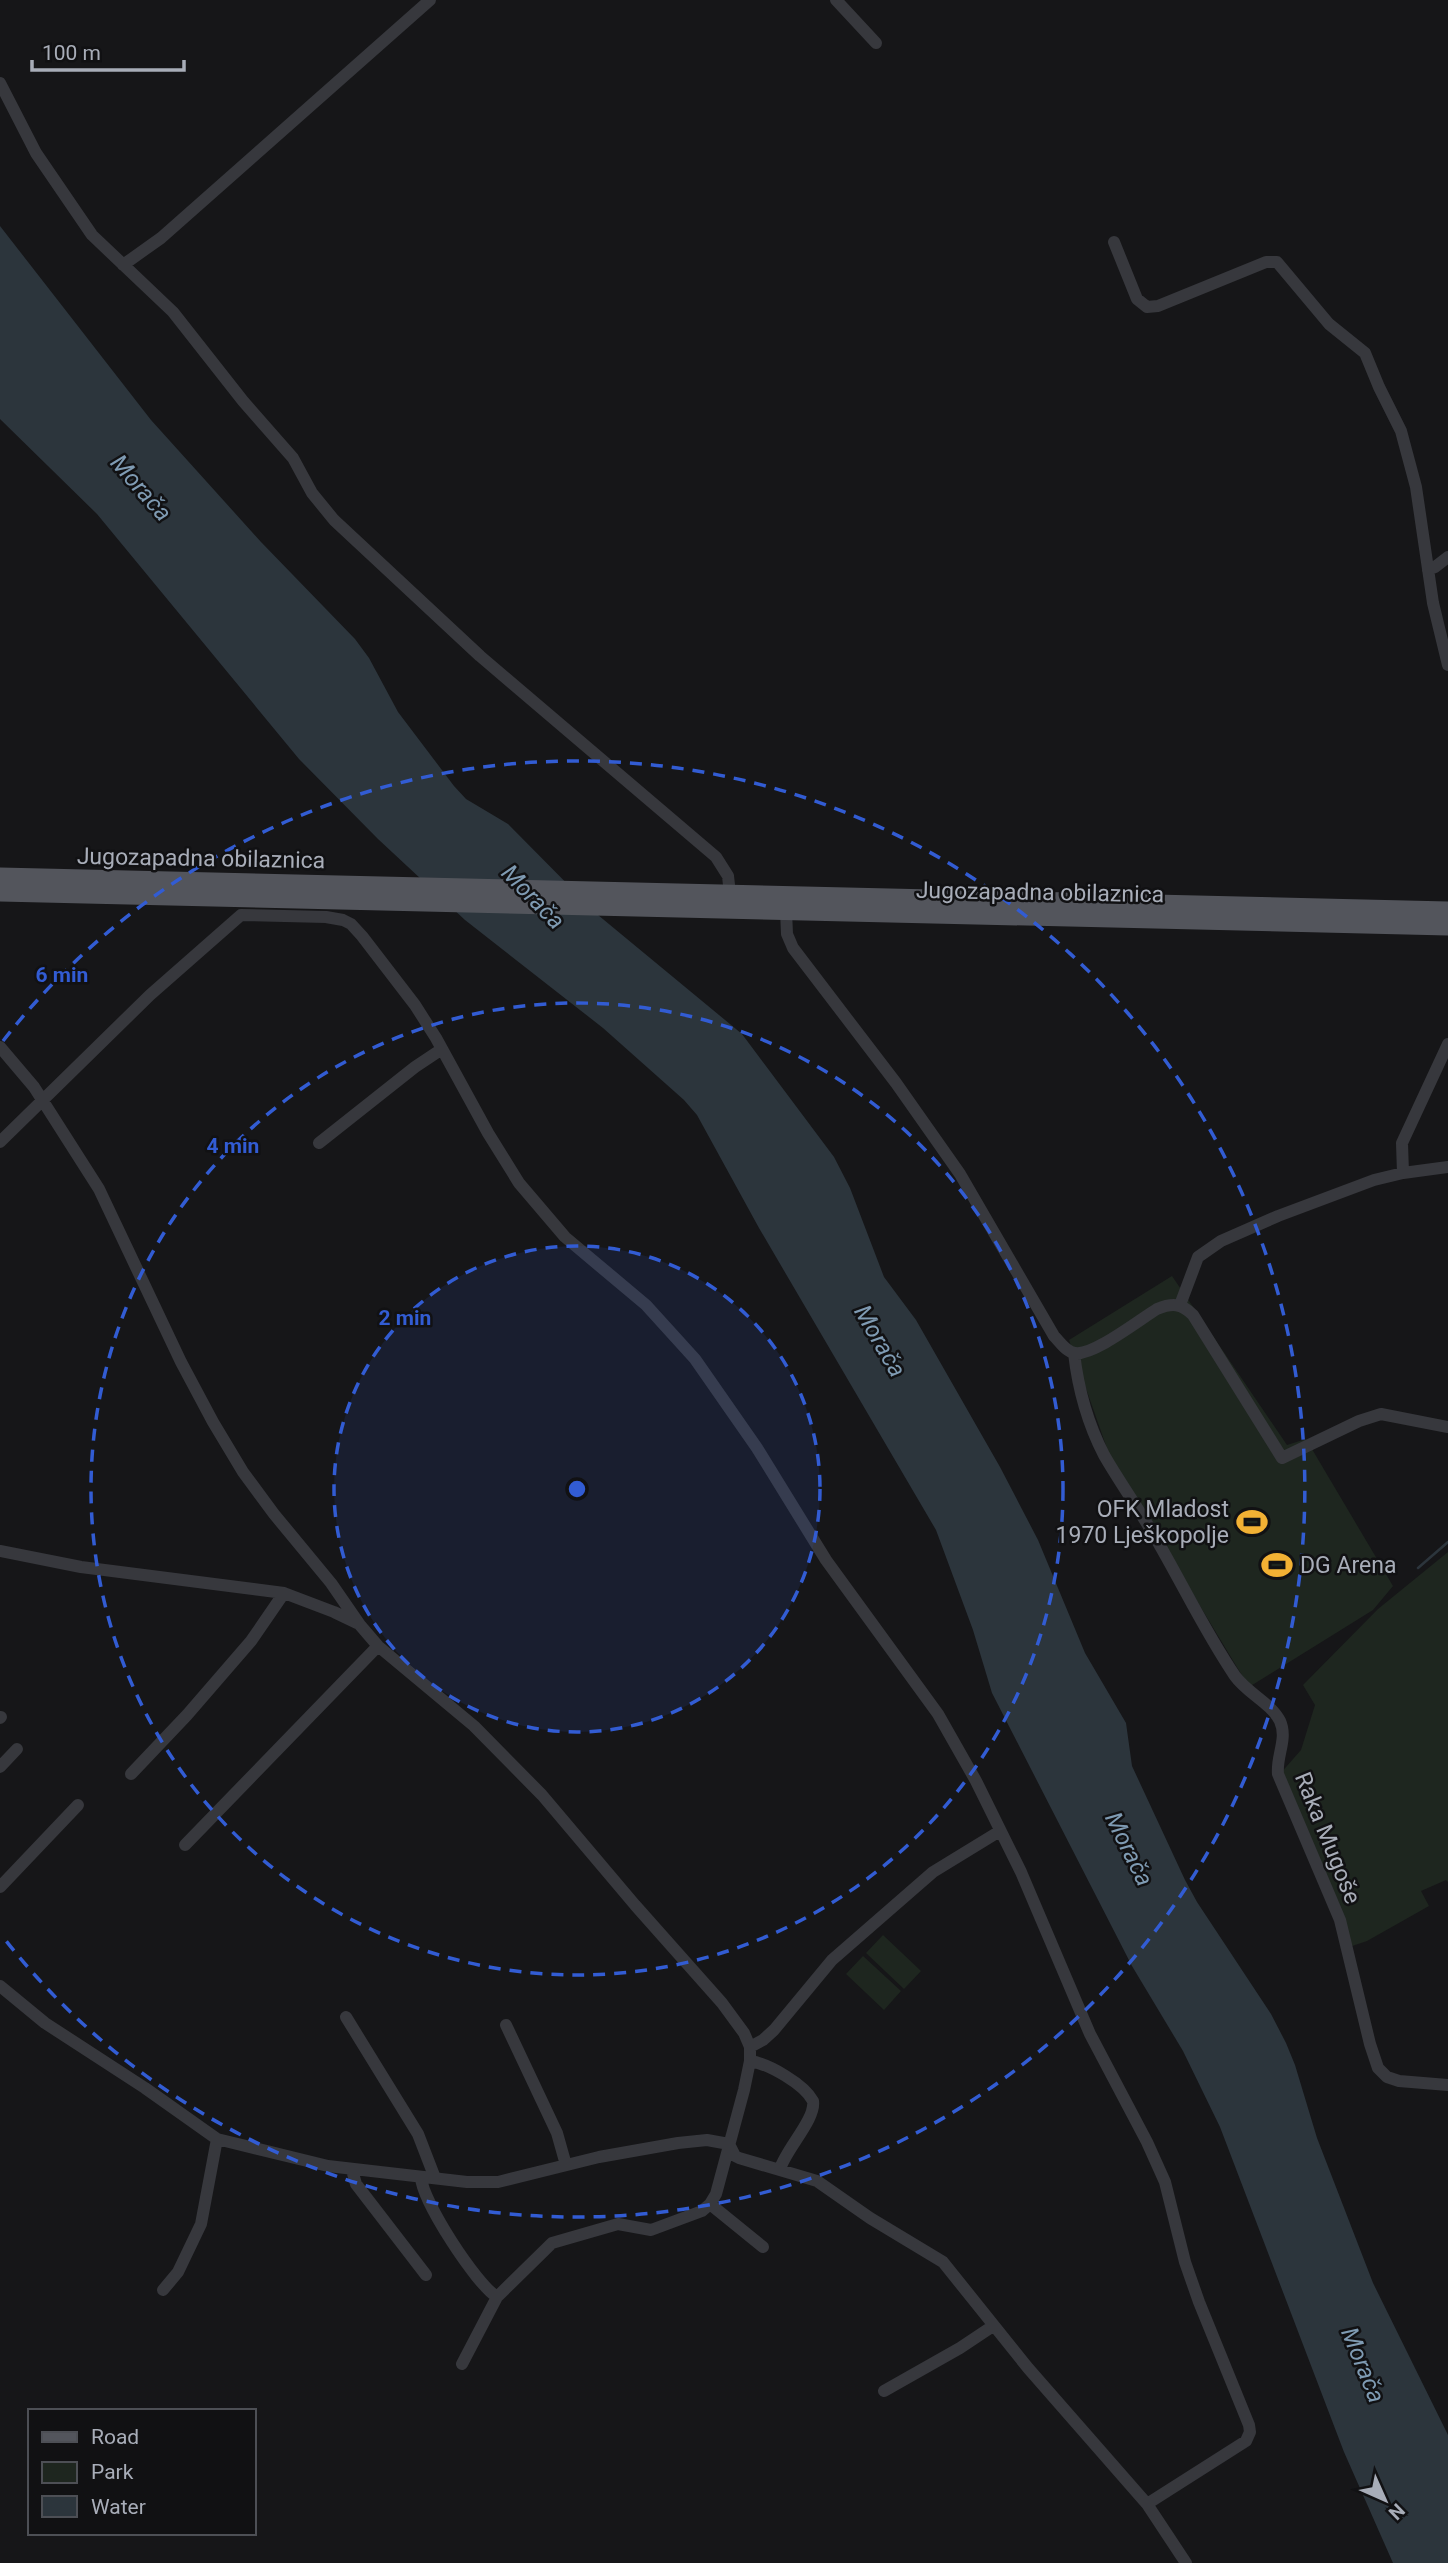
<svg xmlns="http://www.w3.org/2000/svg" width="1448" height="2563" font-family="Roboto,sans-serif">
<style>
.green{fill:#1e261f}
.water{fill:#2c353c}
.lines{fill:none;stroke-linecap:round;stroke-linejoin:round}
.stream{stroke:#2c353c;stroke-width:2.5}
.street{stroke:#37383d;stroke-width:12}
.primary{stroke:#53555c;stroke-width:19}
.ring{fill:none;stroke:#325cd3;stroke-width:3.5;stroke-dasharray:12 9}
.labels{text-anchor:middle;stroke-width:5;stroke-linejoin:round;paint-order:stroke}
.street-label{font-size:23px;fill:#a8adb8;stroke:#111113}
.poi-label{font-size:23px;fill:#a8adb8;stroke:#111113;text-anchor:end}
.water-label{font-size:24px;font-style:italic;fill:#7f9bb3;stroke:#111113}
.centre{fill:#325cd3;stroke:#111113;stroke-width:3.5}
.ring-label{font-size:21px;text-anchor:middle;font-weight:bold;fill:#325cd3;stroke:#111113;stroke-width:5;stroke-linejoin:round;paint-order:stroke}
</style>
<rect width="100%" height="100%" fill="#161618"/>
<path class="green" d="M1172,1276L1287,1445L1306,1439L1393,1586L1373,1610L1249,1687L1110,1457L1069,1340Z
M1448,1552V1882L1446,1880L1421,1891L1429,1906L1367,1941L1346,1948L1279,1775L1301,1750L1315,1705L1303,1685L1378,1609Z
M883,1935L921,1971L904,1989L866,1953Z
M863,1956L901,1991L884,2010L846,1974Z"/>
<path class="water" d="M0,226L151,420L261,542L355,639L369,658L398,712L454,786L466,799L508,824L598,915L742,1034L834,1157L850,1188L884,1277L916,1320L1000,1467L1038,1540L1085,1653L1126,1723L1132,1766L1185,1880L1197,1902L1271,2014L1286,2043L1295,2065L1317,2138L1373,2283L1448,2435V2563H1393L1344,2452L1220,2127L1183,2051L1132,1966L992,1693L973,1630L936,1530L759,1228L697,1115L684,1100L603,1028L465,920L378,839L299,759L97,514L0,419Z"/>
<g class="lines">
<path class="stream" d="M1418,1568L1448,1542"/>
<path class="street" d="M836,0L876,43
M0,83L36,153L92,235L173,312L243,401L293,458L312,493L334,520L480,656L716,857L728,876L730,894
M1114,242L1137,299L1147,307L1158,306L1266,262H1277L1329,324L1365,353L1379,387L1401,431L1416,487L1433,603L1448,665
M123,265L161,238L430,0
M1428,570L1435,567L1448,557
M786,911L787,934L793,948L896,1083L960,1174L1054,1336C1060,1342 1066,1352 1075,1353C1093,1356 1139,1320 1157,1309C1172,1303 1181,1303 1193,1315L1282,1458L1359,1421L1381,1414L1448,1427
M0,1047L34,1087L99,1189L181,1362L213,1422L243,1472L274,1514L331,1583L360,1625L378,1646L474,1726L542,1795L635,1905L722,2003L744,2033L750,2047V2061L744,2090L716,2194L710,2204L702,2211L651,2230L618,2224L552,2243L497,2297L462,2364
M0,1142L150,995L241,915L326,917L343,920L351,924L362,936L415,1005L436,1038L488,1133L519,1183L565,1237L646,1305L695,1359L757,1448L826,1560L938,1714L976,1781L1021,1872L1090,2034L1147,2142L1165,2182L1185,2262L1199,2302L1249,2425L1250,2432L1246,2441L1147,2504
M319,1143L415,1067L442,1049
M1403,1173L1402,1143L1448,1044
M1180,1305L1198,1257L1221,1241L1278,1216L1374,1180L1403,1173L1448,1167
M1074,1353C1078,1388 1088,1424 1104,1455C1120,1483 1139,1509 1155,1537C1182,1583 1205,1632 1235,1676C1247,1693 1271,1703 1280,1721C1288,1739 1276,1756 1278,1774L1340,1920L1370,2044L1378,2068L1387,2077L1399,2081L1448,2085
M0,1551L81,1567L284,1593L334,1612L357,1623
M0,1718L1,1717
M0,1767L17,1749
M131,1774L187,1715L251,1641L284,1593
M185,1845L378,1646
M0,1887L78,1805
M0,1986L45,2023L145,2088L217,2139L328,2166L467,2182H498L599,2157L678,2143L707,2140L729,2144
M346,2017L418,2134L435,2178
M506,2025L557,2133L566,2165
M750,2047L763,2040L774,2030L832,1960L933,1872L1000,1831
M750,2061C769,2064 804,2084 813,2101C816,2119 786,2149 780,2169
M729,2144L735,2156L739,2158L817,2181L870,2218L943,2262L1028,2368L1147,2504L1186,2563
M352,2170L356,2184L426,2275
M421,2177C422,2201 476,2284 497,2297
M710,2204L763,2247
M163,2290L178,2272L201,2224L217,2139
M884,2391L960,2348L993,2326"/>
<path class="primary" d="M0,877L1448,911
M0,892L1448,926"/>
</g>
<circle cx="577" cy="1489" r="243" fill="#325cd3" fill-opacity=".12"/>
<g class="ring">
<circle cx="577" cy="1489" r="243"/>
<circle cx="577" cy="1489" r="486"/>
<path d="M3 1041A728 728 0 1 1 3 1937"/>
</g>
<defs>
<g id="stadium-bare" transform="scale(2.415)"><path d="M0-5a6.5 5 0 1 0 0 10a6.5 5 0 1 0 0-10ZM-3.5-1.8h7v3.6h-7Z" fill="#f2b134" stroke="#111113" stroke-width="2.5" paint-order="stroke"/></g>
</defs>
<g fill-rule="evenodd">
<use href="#stadium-bare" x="1252" y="1522"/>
<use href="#stadium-bare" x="1277" y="1565"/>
</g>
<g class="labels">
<g class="street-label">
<text transform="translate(201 858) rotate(1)" y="8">Jugozapadna obilaznica</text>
<text transform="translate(1040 892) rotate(1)" y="8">Jugozapadna obilaznica</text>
<text transform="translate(1328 1838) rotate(68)" y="8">Raka Mugoše</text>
</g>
<g class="poi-label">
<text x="1229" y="1517">OFK Mladost<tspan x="1229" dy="26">1970 Lješkopolje</tspan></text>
<text x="1300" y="1573" text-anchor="start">DG Arena</text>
</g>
<g class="water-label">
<text transform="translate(141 488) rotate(49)" y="8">Morača</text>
<text transform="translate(533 897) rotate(46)" y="8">Morača</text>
<text transform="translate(880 1341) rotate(60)" y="8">Morača</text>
<text transform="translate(1129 1849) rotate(64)" y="8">Morača</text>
<text transform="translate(1363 2365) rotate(68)" y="8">Morača</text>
</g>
</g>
<circle cx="577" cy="1489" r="10" class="centre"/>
<g class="ring-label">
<text x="62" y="982">6 min</text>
<text x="233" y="1153">4 min</text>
<text x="405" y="1325">2 min</text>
</g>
<rect x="28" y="2409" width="228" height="126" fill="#111113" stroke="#4d4f55" stroke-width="2"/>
<rect x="42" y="2432" width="35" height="10" fill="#53555c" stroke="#4d4f55" stroke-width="2"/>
<text x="91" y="2444" font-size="21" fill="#a8adb8">Road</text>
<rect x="42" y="2462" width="35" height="21" fill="#1e261f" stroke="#4d4f55" stroke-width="2"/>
<text x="91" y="2479" font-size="21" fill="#a8adb8">Park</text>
<rect x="42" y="2496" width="35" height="21" fill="#2c353c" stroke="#4d4f55" stroke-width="2"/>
<text x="91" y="2514" font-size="21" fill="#a8adb8">Water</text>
<g transform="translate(1385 2500) rotate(135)" stroke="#111113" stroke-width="5" paint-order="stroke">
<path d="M0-5L12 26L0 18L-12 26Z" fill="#a8adb8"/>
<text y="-10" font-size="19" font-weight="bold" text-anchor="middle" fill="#a8adb8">N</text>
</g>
<path d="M32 60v10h152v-10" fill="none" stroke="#a8adb8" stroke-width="3.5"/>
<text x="42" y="60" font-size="21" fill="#a8adb8" stroke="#111113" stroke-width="5" paint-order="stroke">100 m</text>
</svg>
